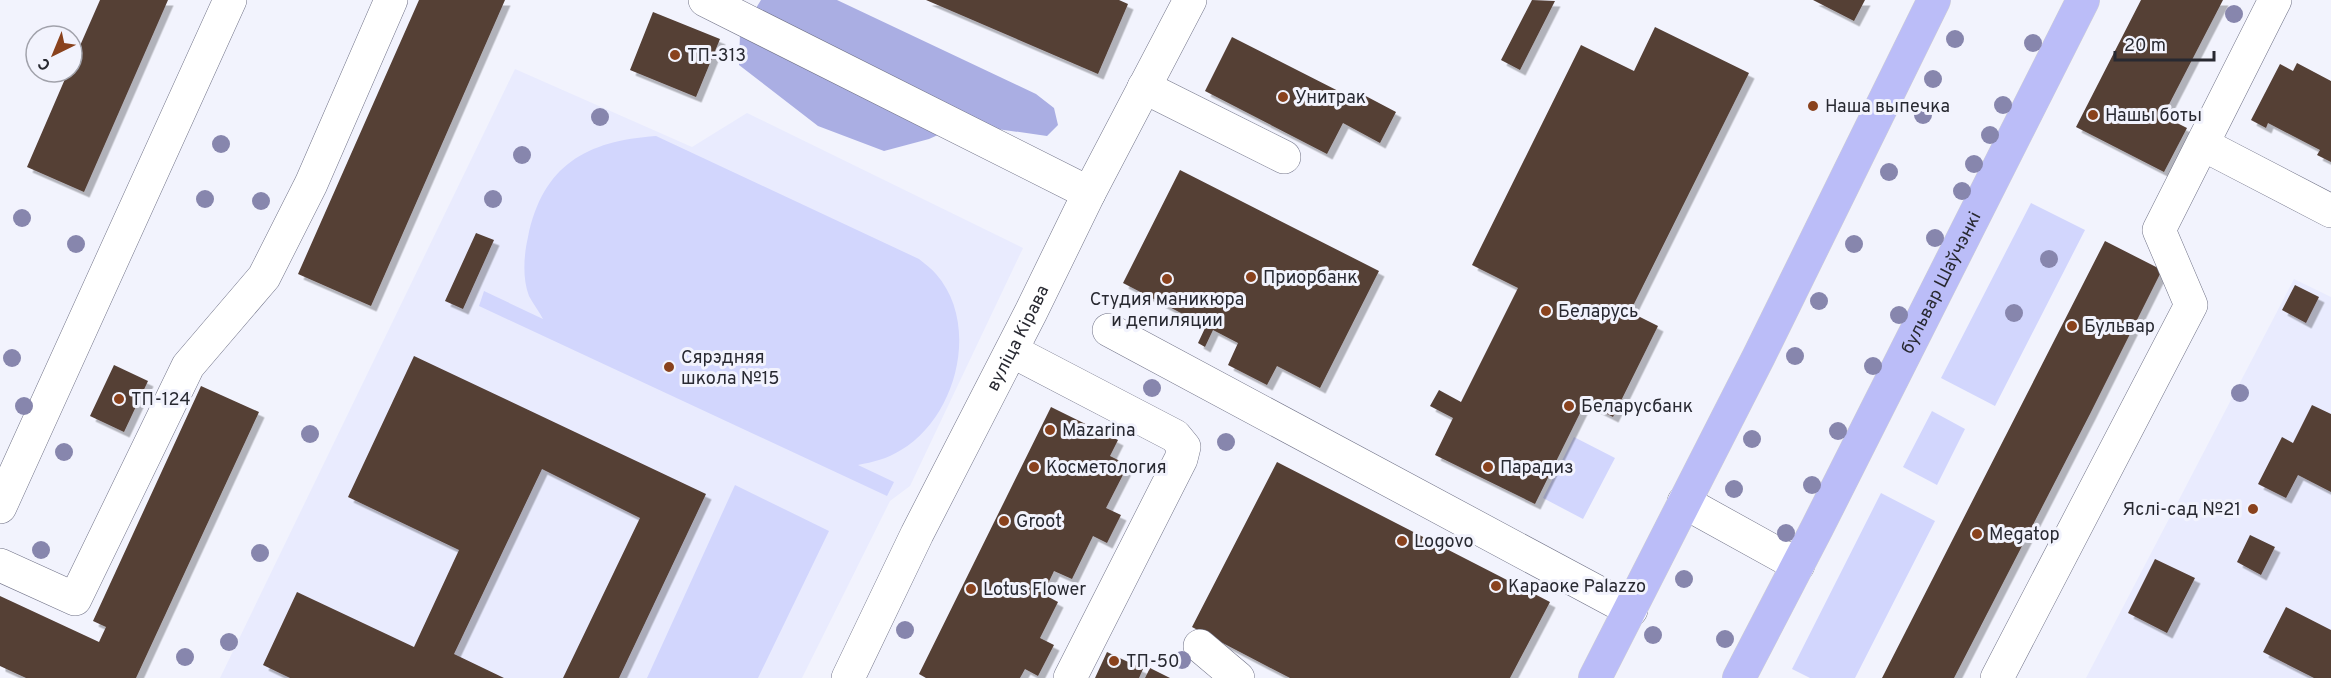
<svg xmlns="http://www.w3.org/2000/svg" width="2331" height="678" font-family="Overpass,sans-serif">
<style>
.built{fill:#e9ebfe}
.green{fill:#d2d6fd}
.forest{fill:#aaaee3}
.building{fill:#543f36;filter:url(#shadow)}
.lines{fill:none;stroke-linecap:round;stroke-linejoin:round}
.minor-casing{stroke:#717388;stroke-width:34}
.major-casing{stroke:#d0d0d2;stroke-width:34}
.minor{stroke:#fff;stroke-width:33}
.major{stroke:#bbbdf8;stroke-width:33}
.tree{fill:#8786ad}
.poi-dot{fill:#89421d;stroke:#f2f3fd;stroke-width:2}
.labels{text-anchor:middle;stroke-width:6;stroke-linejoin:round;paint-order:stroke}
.poi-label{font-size:18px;fill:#282931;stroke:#f2f3fd;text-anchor:start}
.street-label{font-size:18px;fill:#282931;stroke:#f2f3fd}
</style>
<defs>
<filter id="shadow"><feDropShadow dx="5.5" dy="5.5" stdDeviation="0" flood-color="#0004"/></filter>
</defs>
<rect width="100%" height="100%" fill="#f2f3fd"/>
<path class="built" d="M515,69L692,147L747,113L1023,248L910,486L890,501L802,678H220Z
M2294,279L2331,297V678H2086Z"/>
<path class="green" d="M656,136L919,259C925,264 932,269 936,274C981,325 956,418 901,450C887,459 873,462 858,465L894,482L887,496L479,306L484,291L543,319C539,311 533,304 529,296C522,278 524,254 528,237C543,165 586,141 656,136Z
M2031,203L2085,230L1995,406L1941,378Z
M1932,411L1965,429L1937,485L1903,467Z
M1574,437L1615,458L1583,519L1543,498Z
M735,485L829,531L758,678H647Z
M1881,493L1935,521L1855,678H1810L1792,669Z"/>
<path class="forest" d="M761,0H837L1036,94L1054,108L1058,125L1047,136L962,124L929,139L884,151L818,126L739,65L740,34Z"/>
<path class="building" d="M100,0H168L84,192L27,167L68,72H72V64Z
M419,0H505L371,306L298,274Z
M926,0H1119L1128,4L1098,74Z
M1532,0L1555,1L1520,70L1501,60Z
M1813,0H1865L1854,21Z
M2141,0H2223L2163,116L2187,128L2164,172L2076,127Z
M653,12L720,39L696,97L630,70Z
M1655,27L1749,73L1630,312L1658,326L1613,417L1585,403L1535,504L1435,455L1453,418L1430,406L1439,390L1461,402L1518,288L1472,265L1581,45L1634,71Z
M1232,37L1356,100L1360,93L1396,112L1380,143L1343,123L1327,154L1205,91Z
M2297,63L2331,81V162L2317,155L2320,150L2268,123L2266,128L2251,120L2280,64L2293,71Z
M1180,170L1379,271L1320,388L1277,366L1267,385L1228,365L1238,343L1213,330L1205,347L1198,343L1206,326L1123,283Z
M476,233L494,240L463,309L445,301Z
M2105,241L2162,270L2090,414L1954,678H1882Z
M2295,285L2319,297L2306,323L2282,310Z
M414,356L706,494L619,678H563L640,518L542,469L454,654L504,678H290L263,665L297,592L414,647L459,550L348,497Z
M114,365L148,381L124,432L90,416Z
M201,386L259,412L136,678H26L0,666V596L99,642L106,627L93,621Z
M2312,405L2331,414V492L2298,475L2286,498L2258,484L2282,437L2293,443Z
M1051,407L1118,440L1110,456L1128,465L1106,508L1121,515L1107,543L1093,536L1072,579L1054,571L1043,594L1058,602L1040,638L1054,645L1038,676L1025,669L1020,678H926L919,674Z
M1277,462L1550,602L1510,678H1290L1192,627Z
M2250,535L2275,547L2261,575L2237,562Z
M2155,559L2195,578L2167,633L2128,613Z
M2286,607L2331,630V678H2314L2263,652Z
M1107,652L1143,669L1139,678H1095Z
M1150,668L1170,678H1145Z"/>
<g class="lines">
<g class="minor-casing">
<g id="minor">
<path d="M705,0L1089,193"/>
<path d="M1144,87L1284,157"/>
<path d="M2204,145L2331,211"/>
<path d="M1109,330L1631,610"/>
<path d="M1012,351L1175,436L1184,447L1181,459L1070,678"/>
<path d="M1684,502L1798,565"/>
<path d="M0,507L230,0"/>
<path d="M0,565L75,599L188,366L264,277L311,184L391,0"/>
<path d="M1200,646L1238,678"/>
<path id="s1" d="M848,678L917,534L1031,312L1089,193L1190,0"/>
<path d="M1997,678L2191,305L2159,230L2275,0"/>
</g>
</g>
<g class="major-casing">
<g id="major">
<path d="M1595,678L1759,356L1934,0"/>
<path id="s2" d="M1739,678L1817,528L2083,0"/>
</g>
</g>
<use href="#minor" class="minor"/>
<use href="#major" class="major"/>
</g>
<g class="tree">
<circle cx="2234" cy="14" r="9"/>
<circle cx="1955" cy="39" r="9"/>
<circle cx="2033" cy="43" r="9"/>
<circle cx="1933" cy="79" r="9"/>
<circle cx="2003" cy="105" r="9"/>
<circle cx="1923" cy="115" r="9"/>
<circle cx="600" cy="117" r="9"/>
<circle cx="1990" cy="135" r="9"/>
<circle cx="221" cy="144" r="9"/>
<circle cx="522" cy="155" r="9"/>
<circle cx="1974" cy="164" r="9"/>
<circle cx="1889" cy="172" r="9"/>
<circle cx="1962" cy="191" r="9"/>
<circle cx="205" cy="199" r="9"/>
<circle cx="493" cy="199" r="9"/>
<circle cx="261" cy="201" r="9"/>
<circle cx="22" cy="218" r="9"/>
<circle cx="1935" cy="238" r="9"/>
<circle cx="76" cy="244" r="9"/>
<circle cx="1854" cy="244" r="9"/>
<circle cx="2049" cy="259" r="9"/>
<circle cx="1819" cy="301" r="9"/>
<circle cx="2014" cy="313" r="9"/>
<circle cx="1899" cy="315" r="9"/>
<circle cx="1795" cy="356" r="9"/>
<circle cx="12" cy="358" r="9"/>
<circle cx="1873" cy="366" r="9"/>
<circle cx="1152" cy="388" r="9"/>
<circle cx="2240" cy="393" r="9"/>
<circle cx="24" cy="406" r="9"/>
<circle cx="1838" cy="431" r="9"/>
<circle cx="310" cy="434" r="9"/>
<circle cx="1752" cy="439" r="9"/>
<circle cx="1226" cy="442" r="9"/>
<circle cx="64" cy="452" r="9"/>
<circle cx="1812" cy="485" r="9"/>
<circle cx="1734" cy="489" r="9"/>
<circle cx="1786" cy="533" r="9"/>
<circle cx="41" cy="550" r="9"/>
<circle cx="260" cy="553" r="9"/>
<circle cx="1684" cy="579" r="9"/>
<circle cx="905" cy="630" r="9"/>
<circle cx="1653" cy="635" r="9"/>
<circle cx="1725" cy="639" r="9"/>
<circle cx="229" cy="642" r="9"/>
<circle cx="185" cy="657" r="9"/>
<circle cx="1182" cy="660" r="9"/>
</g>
<g class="poi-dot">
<circle cx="675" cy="55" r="6"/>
<circle cx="1283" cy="97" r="6"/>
<circle cx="1813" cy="106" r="6"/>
<circle cx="2093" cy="115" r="6"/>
<circle cx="1251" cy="277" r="6"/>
<circle cx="1167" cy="279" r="6"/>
<circle cx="1546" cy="311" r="6"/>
<circle cx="2072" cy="326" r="6"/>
<circle cx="669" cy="367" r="6"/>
<circle cx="119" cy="399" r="6"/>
<circle cx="1569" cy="406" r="6"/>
<circle cx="1050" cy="430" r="6"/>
<circle cx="1034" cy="467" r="6"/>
<circle cx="1488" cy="467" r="6"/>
<circle cx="2253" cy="509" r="6"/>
<circle cx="1004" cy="521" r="6"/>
<circle cx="1977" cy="534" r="6"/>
<circle cx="1402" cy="541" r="6"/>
<circle cx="1496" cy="586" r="6"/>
<circle cx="971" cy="589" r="6"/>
<circle cx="1114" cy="661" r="6"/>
</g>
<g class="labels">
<g class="poi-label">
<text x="687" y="61">ТП-313</text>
<text x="1295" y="103">Унитрак</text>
<text x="1825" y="112">Наша выпечка</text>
<text x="2105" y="121">Нашы боты</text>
<text x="1263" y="283">Приорбанк</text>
<text x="1167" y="305" text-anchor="middle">Студия маникюра<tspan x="1167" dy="21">и депиляции</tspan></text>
<text x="1558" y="317">Беларусь</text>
<text x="2084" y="332">Бульвар</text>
<text x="681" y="363">Сярэдняя<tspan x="681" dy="21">школа №15</tspan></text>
<text x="131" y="405">ТП-124</text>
<text x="1581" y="412">Беларусбанк</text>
<text x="1062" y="436">Mazarina</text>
<text x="1046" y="473">Косметология</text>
<text x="1500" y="473">Парадиз</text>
<text x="2241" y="515" text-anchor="end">Яслі-сад №21</text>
<text x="1016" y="527">Groot</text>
<text x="1989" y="540">Megatop</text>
<text x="1414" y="547">Logovo</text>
<text x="1508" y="592">Караоке Palazzo</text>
<text x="983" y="595">Lotus Flower</text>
<text x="1126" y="667">ТП-50</text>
</g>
<g class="street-label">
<text dy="6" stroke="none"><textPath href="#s2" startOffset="444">бульвар Шаўчэнкі</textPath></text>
<text dy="6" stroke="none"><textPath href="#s1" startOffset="380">вуліца Кірава</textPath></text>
</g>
</g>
<g transform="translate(54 54) rotate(223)"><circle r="28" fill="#f2f3fd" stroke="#a1a2ab" stroke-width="1.5"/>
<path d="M0-4.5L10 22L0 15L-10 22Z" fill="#89421d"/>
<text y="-9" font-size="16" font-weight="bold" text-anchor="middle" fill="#282931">С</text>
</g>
<path d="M2115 51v9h99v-9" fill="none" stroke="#282931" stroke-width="3"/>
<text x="2124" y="51" font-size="18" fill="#282931" stroke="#f2f3fd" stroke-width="4.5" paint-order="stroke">20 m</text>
</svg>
